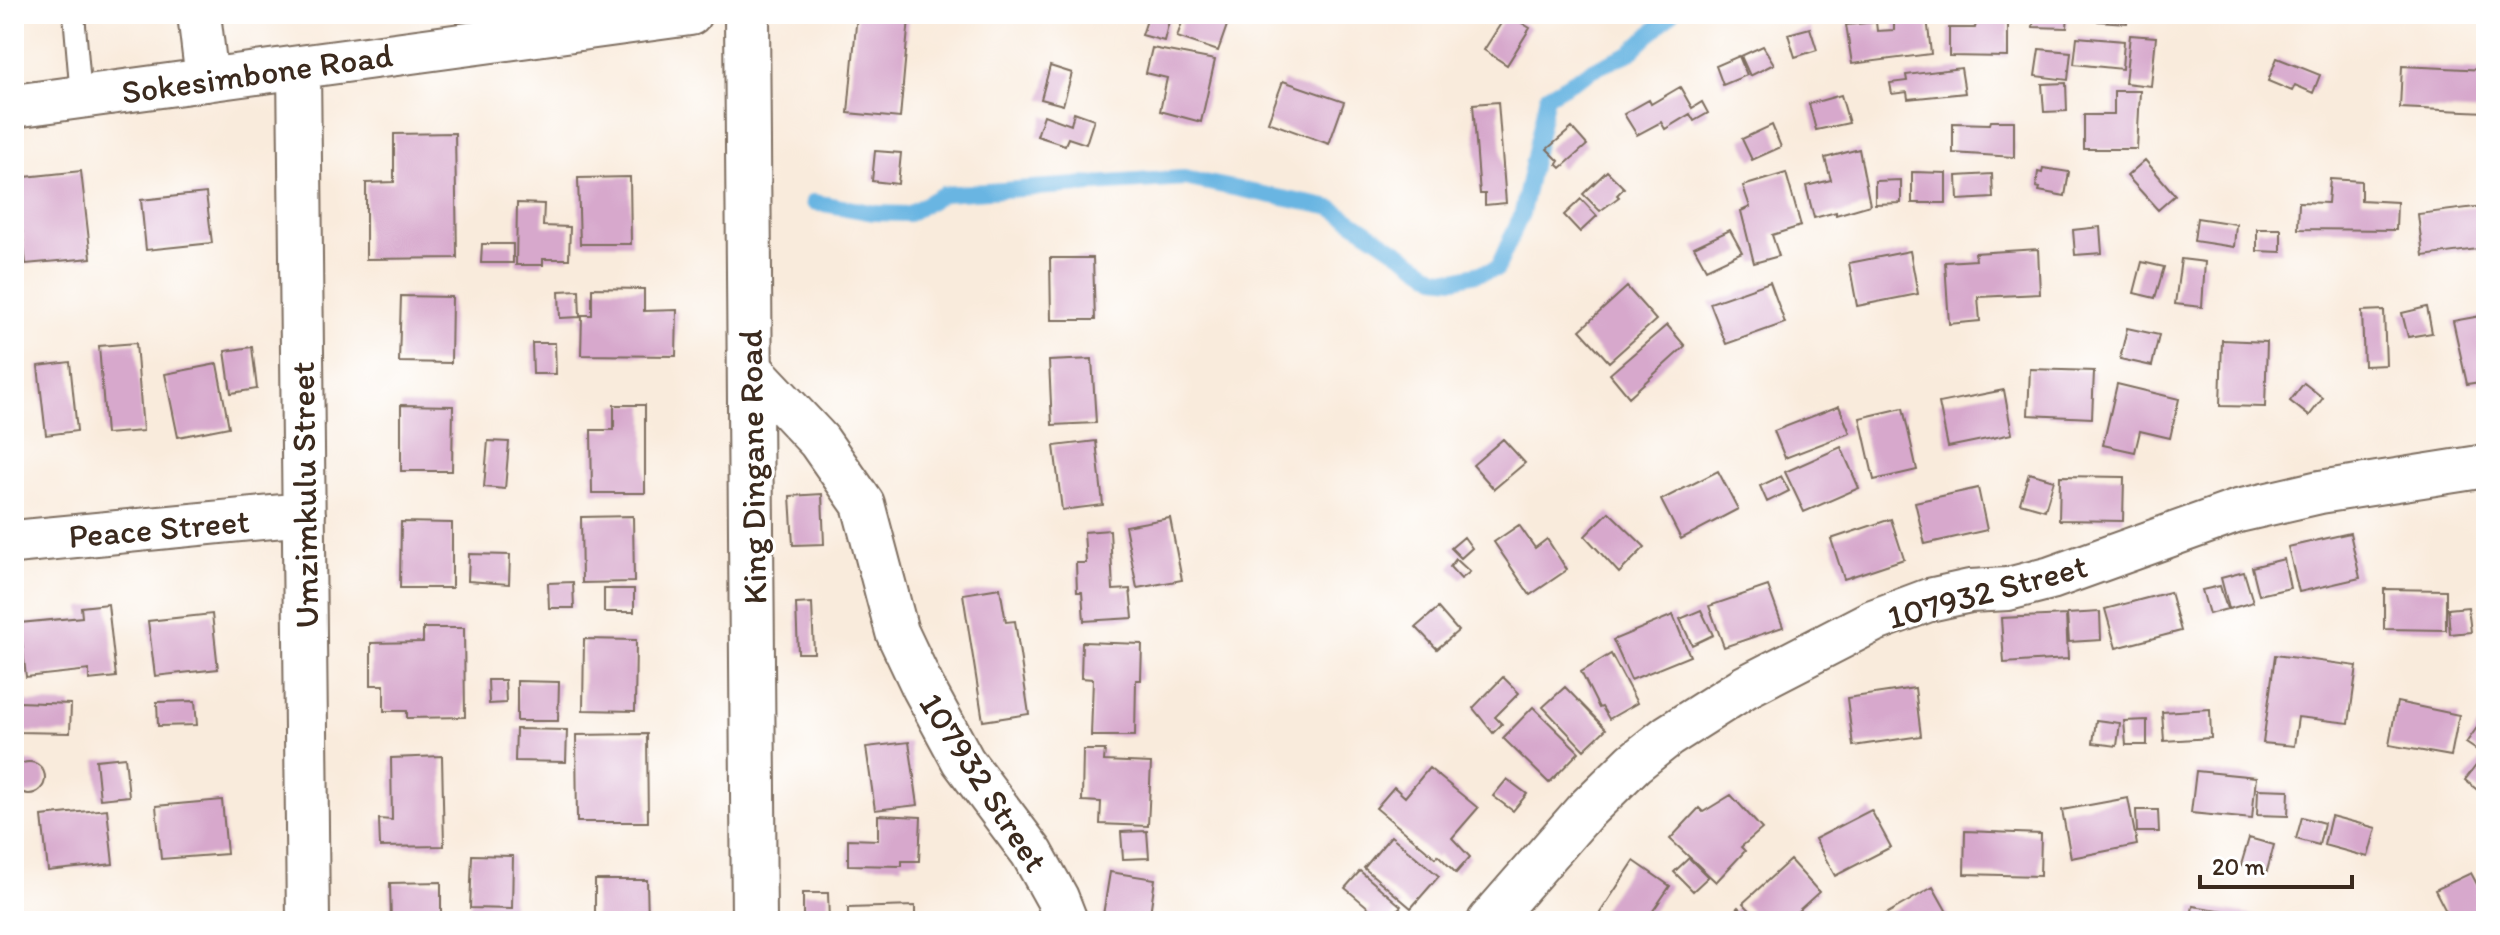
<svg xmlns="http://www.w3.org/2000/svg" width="2500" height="935" font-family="Itim,sans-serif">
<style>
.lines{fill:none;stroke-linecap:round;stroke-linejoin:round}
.stream{stroke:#69b5e2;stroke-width:16}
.building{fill:#d7a8cc}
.lane-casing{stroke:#7e6e60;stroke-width:24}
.street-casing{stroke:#7e6e60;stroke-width:46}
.secondary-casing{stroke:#7e6e60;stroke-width:48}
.lane{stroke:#fff;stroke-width:20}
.street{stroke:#fff;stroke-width:42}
.secondary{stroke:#fff;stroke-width:44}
.labels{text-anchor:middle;stroke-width:6;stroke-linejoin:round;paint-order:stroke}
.street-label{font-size:34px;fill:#3b2a1e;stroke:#fff}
</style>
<rect width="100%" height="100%" fill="#fff"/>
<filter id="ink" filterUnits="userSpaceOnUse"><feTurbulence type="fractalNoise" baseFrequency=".0125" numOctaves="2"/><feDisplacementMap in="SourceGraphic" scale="16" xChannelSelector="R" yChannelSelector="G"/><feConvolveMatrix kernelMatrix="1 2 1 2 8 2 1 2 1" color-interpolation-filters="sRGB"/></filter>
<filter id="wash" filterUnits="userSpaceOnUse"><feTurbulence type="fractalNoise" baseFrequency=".006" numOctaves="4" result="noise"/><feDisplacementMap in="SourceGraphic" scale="32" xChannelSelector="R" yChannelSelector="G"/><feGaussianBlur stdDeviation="1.8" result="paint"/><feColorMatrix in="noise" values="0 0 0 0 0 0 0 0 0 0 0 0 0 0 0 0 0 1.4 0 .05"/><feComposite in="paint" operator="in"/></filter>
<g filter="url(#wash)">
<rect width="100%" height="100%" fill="#f9ebdc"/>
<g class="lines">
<path class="stream" d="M813,202L875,213L908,214L943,194L1184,178L1332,208L1436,277L1455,279L1497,269L1522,213L1547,96L1594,69L1630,53L1671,14"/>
</g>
<g id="blocks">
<path class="building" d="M857,14L909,18L900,118L848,113Z
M1149,14L1170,17L1164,41L1142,35Z
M1185,14H1231L1218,51L1177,37Z
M1507,14L1530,28L1507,65L1484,50Z
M2034,14H2068L2067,28L2033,27Z
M2099,14H2128L2127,23L2098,21Z
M1927,17L1931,54L1852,64L1846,25L1876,22L1877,31L1894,30V19Z
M1976,23H2008V57L1949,56V28H1975Z
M1810,28L1817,50L1795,57L1788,34Z
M2130,35L2156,37L2151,86L2125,83Z
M2077,37L2124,41L2122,69L2074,64Z
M1763,46L1774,64L1750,76L1741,56Z
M1152,48L1215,60L1201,122L1160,111L1167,78L1146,73Z
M2039,49L2071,52L2068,80L2035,76Z
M1739,56L1747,75L1723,85L1716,66Z
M2277,58L2320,75L2313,93L2295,85L2292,91L2268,81Z
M1050,66L1072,73L1063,105L1041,99Z
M2402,66L2486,70V112L2400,108Z
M1961,68L1965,93L1908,99L1907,92L1892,94L1890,83L1907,81L1906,75Z
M1283,81L1344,102L1329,144L1268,122Z
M2066,83L2067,111L2044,112L2042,84Z
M1680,87L1692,108L1702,102L1708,113L1694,121L1690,114L1665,129L1661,122L1637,135L1624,114L1649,100L1651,104Z
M2114,91H2140L2137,149H2084V115H2114Z
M1841,95L1849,123L1816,130L1809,104Z
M1498,102L1506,203L1485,205V194H1480L1473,104Z
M1074,112L1094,119L1086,144L1068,138L1065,145L1037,136L1044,115L1071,125Z
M1991,121H2014V157L1953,153V123L1990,124Z
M1772,125L1781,147L1752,160L1742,139Z
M1572,128L1587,145L1561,168L1557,164L1559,161L1547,149Z
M455,133L457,258L366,259V183L394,182V134Z
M1859,149L1870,205L1836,215V212L1814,218L1806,186L1831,180L1825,158Z
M875,151L901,153L898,184L872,181Z
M2145,160L2175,195L2158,210L2127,176Z
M2043,168L2069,172L2065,196L2039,191L2040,188L2036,187L2038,172L2042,173Z
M81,171L91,258L26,264L16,178Z
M1607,171L1624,188L1617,195L1619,197L1600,211L1583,194Z
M1912,172L1946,173V203H1912Z
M1786,173L1801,226L1772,235L1779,256L1754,263L1741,211L1750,207L1743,186Z
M1992,174L1993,198L1958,200L1957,176Z
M630,177L631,244H580L578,178Z
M2330,179L2361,181V200L2397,202L2396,230L2298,229L2299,202L2328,203Z
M1901,180V203L1875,204V181Z
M206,193L212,243L146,250L141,200Z
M1581,199L1597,216L1580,232L1564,215Z
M517,203L544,204L543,226L570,227L569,259H543V265H516Z
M2483,206L2486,248L2423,256L2418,214Z
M2197,218L2236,224L2234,247L2194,241Z
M2100,227L2102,253L2075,255L2073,230Z
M2257,229H2281V252L2257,251Z
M1730,230L1742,252L1706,269L1694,247Z
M482,244H513V263H481Z
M2038,249L2040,294L1978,297L1980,321L1949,324L1945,262L1976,260L1975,253Z
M1910,251L1918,294L1857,306L1849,263Z
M1050,258H1093L1095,320H1051Z
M2181,259L2205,262L2202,307L2175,304Z
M2142,262L2164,267L2155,298L2134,293Z
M1770,282L1785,323L1726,344L1710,303Z
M1627,287L1656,320L1609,362L1580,330Z
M592,288L644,289V311L677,310L676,356L581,355L582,315H592Z
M579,290L580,317L560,318L559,291Z
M401,296L452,297L451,363L399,362Z
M2427,307L2432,333L2408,337L2402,313Z
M2384,310L2386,365L2364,366L2362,311Z
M2486,315V381L2467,384L2453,321Z
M1667,325L1685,346L1629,397L1610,374Z
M2127,328L2159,335L2152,366L2120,359Z
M2222,340L2267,342L2265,407L2220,406Z
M136,343L143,431L106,434L99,346Z
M532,343H555L556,374H533Z
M252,347L257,389L231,393L225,351Z
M1092,359L1096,423L1052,425L1049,361Z
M70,362L77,431L46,435L38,366Z
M217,364L229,427L178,437L165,374Z
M2030,369L2094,371L2092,418L2028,415Z
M2304,383L2323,398L2309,416L2290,401Z
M2117,384L2179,399L2170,438L2140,431L2135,452L2103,445Z
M2004,390L2012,434L1948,447L1939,403Z
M401,405L453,406L452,471H401Z
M614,405H645V493H592L591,430H614Z
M1839,406L1850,433L1785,458L1774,431Z
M1903,408L1917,470L1874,480L1860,418Z
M1503,439L1525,463L1494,489L1473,465Z
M488,441L509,442L505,489L484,487Z
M1096,441L1103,505L1062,510L1054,446Z
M1841,447L1859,488L1804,512L1785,472Z
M1718,471L1738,509L1681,539L1661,500Z
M2029,473L2054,480L2045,510L2020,503Z
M1781,476L1789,491L1767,502L1760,486Z
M2060,476L2124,477L2123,521L2059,520Z
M1978,488L1987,530L1925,544L1915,502Z
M822,494L824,544L793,545L790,496Z
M1609,512L1645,547L1619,573L1585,536Z
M633,516L634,582L582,583L581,517Z
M1170,518L1182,580L1137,588L1125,526Z
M1891,519L1904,559L1844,579L1831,539Z
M401,522L452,523V588H400Z
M1519,525L1535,548L1547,539L1567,570L1530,595L1494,542Z
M1110,530L1113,590L1130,589L1133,618L1084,621L1082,592H1077L1076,563H1086L1084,532Z
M2350,533L2360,578L2299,592L2288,547Z
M1464,537L1472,548L1461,558L1451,548Z
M469,554L510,555L509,584L468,581Z
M1456,559L1470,572L1461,579L1450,567Z
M2284,559L2290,588L2259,595L2252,567Z
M2244,572L2253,602L2229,609L2221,578Z
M573,582L574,608H549L548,583Z
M1768,586L1783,627L1724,647L1709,606Z
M2220,586L2227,609L2209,614L2202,590Z
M1000,588L1006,622L1015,621L1029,714L983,721L963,594Z
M604,589H634V612H604Z
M2384,589L2446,590V630L2384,629Z
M2170,592L2181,631L2116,648L2105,609Z
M812,603L814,653H798L796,604Z
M108,604L116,677L89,680V670L26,677L20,623L82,617L81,607Z
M2468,607L2471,632L2450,634L2448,609Z
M1438,608L1458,631L1437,649L1416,627Z
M1701,610L1713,635L1692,645L1680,619Z
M2100,612L2101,640L2069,642L2067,614Z
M212,614L218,669L155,676L148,621Z
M1673,615L1690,656L1631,680L1613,640Z
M2066,615L2068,659L2004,663L2001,618Z
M423,628H464L465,717L407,718V711H384V685H371V643L423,642Z
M584,639L636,640L635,711L583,710Z
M1082,642L1142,644L1141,680H1136L1135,736H1091L1093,679L1081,678Z
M1611,654L1637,703L1609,719L1602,707L1599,708L1581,672Z
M2275,655L2357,666L2349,723L2298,717L2294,746L2263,743Z
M1503,677L1519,693L1495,717L1502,724L1493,733L1473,708Z
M488,680H505L506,703L489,704Z
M517,681L559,682L558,721H517Z
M1565,687L1606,729L1584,750L1543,707Z
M1915,688L1921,736L1853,746L1847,698Z
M195,701L197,725L158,726L157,702Z
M18,702L71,704L70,733L18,732Z
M2397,702L2459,715L2451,756L2389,745Z
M1533,707L1579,752L1549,783L1503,738Z
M2210,709L2211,738L2164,741L2162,712Z
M2486,715V797L2465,780L2484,755L2466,743Z
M2096,720L2120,723L2117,746L2093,743Z
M2147,720V745H2126L2124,721Z
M516,729L567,730L566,762L515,761Z
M647,734L648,822H577L576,735Z
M909,742L918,805L875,810L866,747Z
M1083,750H1105L1104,761L1151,763L1148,826L1100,824L1101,802L1082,801Z
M442,756L444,846L380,847L379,819L392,820L391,758Z
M125,757L129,796L100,799L96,760Z
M13 778a16 16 0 1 1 32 0a16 16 0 1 1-32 0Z
M1429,768L1478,808L1452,838L1470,857L1456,873L1438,855L1436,858L1376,808L1394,787L1405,797Z
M2196,771L2256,777L2252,819L2191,813Z
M1507,779L1527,794L1513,811L1493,796Z
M2258,789L2289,790L2288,816L2257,815Z
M1731,795L1762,829L1741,847L1745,851L1716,882L1670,839L1699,808L1703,812Z
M2128,798L2137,845L2071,858L2062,810Z
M222,800L227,854L161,859L156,806Z
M107,809L113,864L48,871L42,816Z
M1871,810L1891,847L1835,876L1815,839Z
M2136,810H2158L2159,832H2137Z
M878,815L921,817L919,861H902V866L848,865V839L878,840Z
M2331,816L2376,828L2368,857L2324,845Z
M2302,817L2324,823L2319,845L2296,839Z
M1147,831L1149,858L1123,859L1121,832Z
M1965,831L2041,834L2040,876L1964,874Z
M1391,836L1439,876L1411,908L1364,868Z
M2249,838L2274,845L2267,871L2241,865Z
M472,855L513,856L512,909L470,908Z
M1689,858L1708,877L1693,891L1674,872Z
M1790,860L1819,892L1787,921H1760L1743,903Z
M1634,861L1670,886L1646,921H1611L1600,913Z
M1360,871L1401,906L1388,921H1360L1370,909L1345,888Z
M1110,872L1155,879L1149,921H1102Z
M2471,873L2486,901V921H2451L2435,890Z
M595,880H647L648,921H595Z
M441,882V921H391L390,883Z
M1933,887L1952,921H1881L1879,918Z
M803,893H828L829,921H803Z
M915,906V921H848V908Z
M2193,906L2257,916V921H2190Z
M1738,907L1753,921H1724Z"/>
</g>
</g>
<g filter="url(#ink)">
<use href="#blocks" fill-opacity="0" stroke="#7e6e60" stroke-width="2"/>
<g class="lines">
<g class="lane-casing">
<path id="lane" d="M74,14L81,97"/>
</g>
<g class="street-casing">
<path id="street" d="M199,14L207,80
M299,68L308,921
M14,106L690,14
M751,369L819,441L863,504L897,632L923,687L963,761L1032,853L1057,898L1066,921
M14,542L304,514
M1489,921L1585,811L1634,763L1668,736L1745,687L1873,621L1929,600L1970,591L2008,589L2051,578L2238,511L2320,492L2486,466"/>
</g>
<g class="secondary-casing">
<path id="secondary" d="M747,14L754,921"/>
</g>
<use href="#lane" class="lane"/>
<use href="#street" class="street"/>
<use href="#secondary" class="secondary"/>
</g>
</g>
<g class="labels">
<g class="street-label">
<text transform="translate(257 73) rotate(-8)" y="12">Sokesimbone Road</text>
<text transform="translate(752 467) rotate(-91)" y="12">King Dingane Road</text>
<text transform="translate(304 495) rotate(-91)" y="12">Umzimkulu Street</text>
<text transform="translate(159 528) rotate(-5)" y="12">Peace Street</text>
<text transform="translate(1987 591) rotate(-15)" y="12">107932 Street</text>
<text transform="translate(984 782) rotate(57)" y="12">107932 Street</text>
</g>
</g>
<rect width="2500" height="935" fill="none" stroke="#fff" stroke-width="48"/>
<path d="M2200 875v12h152v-12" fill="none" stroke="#3b2a1e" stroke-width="4"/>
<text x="2212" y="875" font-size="24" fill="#3b2a1e" stroke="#ffffff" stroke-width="6" paint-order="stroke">20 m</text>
</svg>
